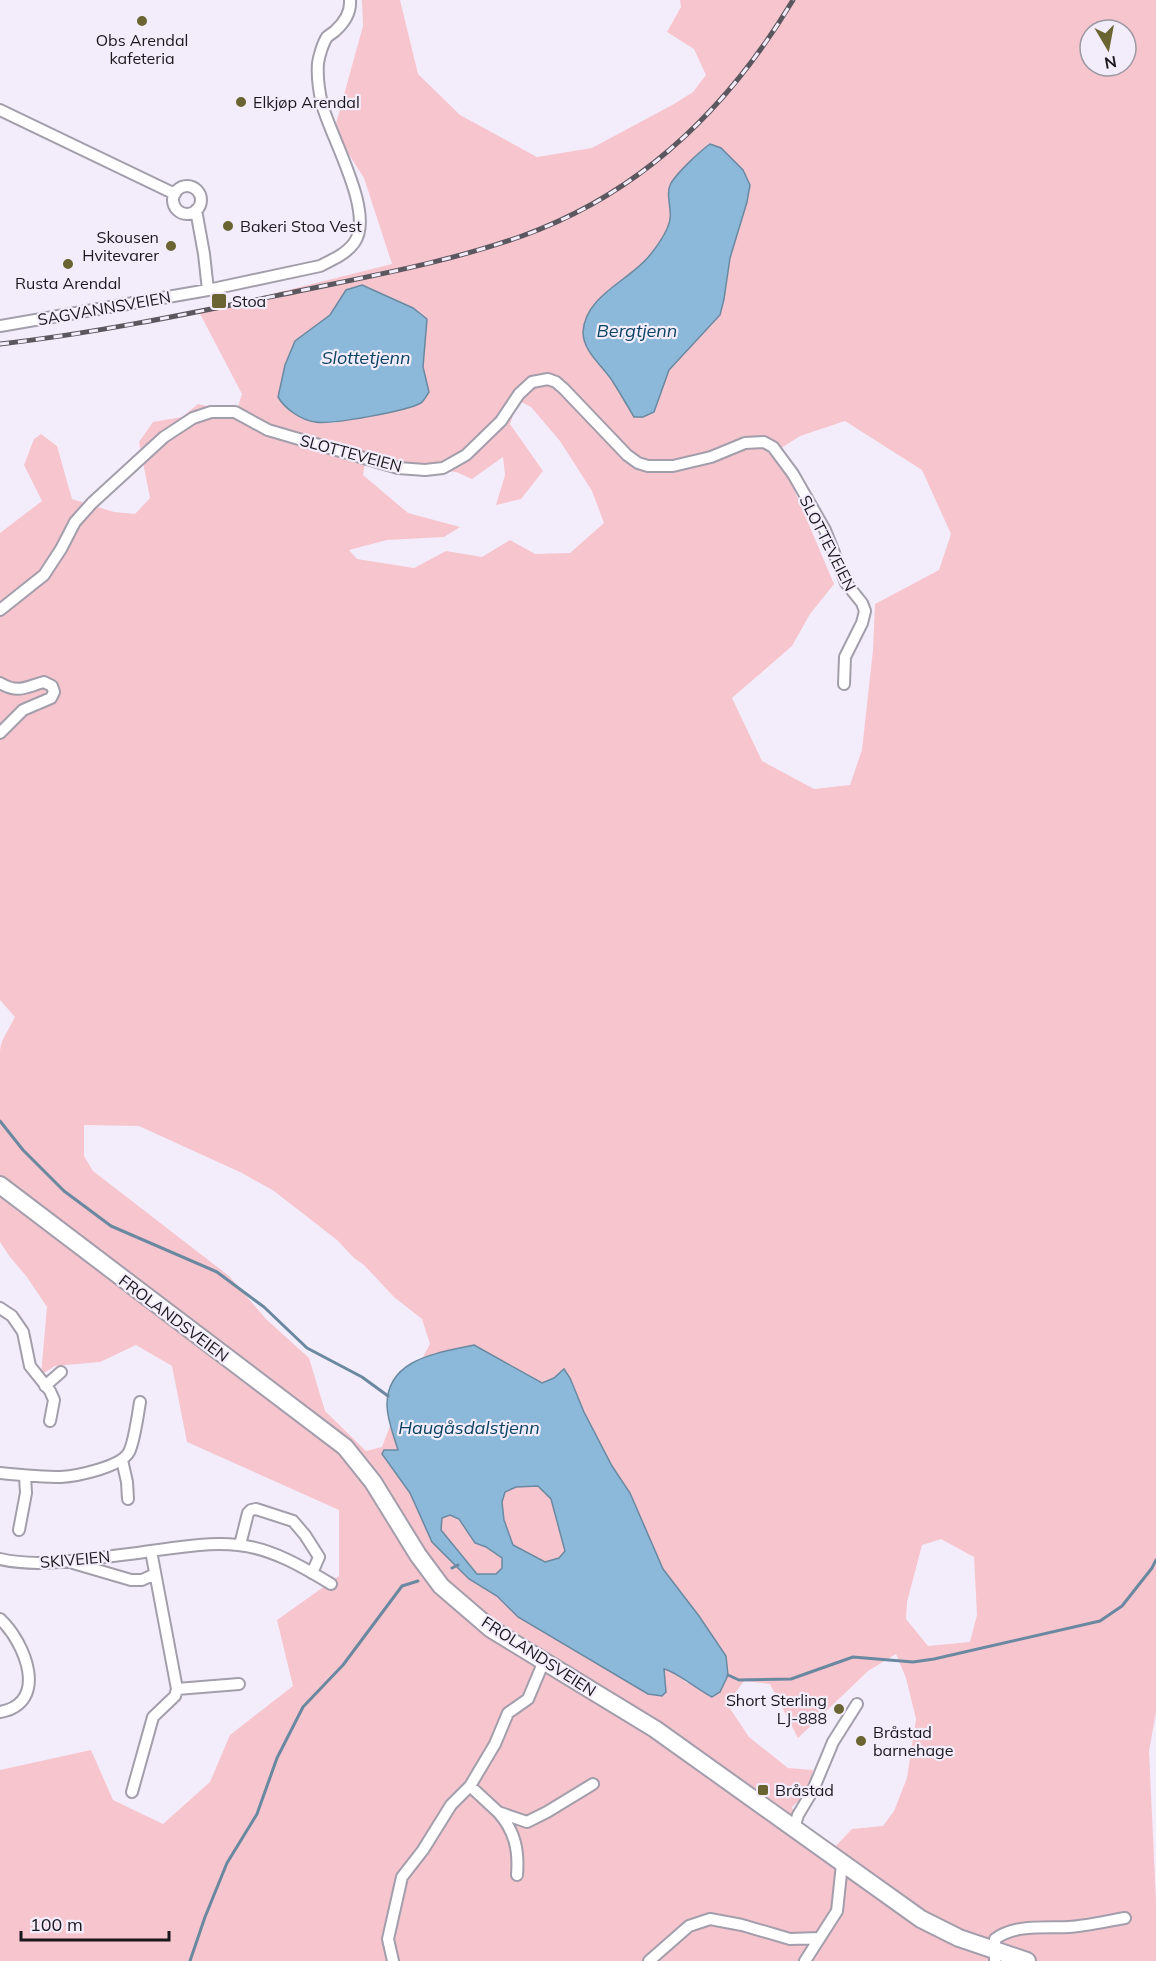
<svg xmlns="http://www.w3.org/2000/svg" width="1156" height="1961" font-family="Mulish,sans-serif">
<style>
.green{fill:#f7c5cd;fill-rule:evenodd}
.water{fill:#8cb9da;stroke:#6a89a1;stroke-width:1.5;fill-rule:evenodd}
.lines{fill:none;stroke-linecap:round;stroke-linejoin:round}
.stream{stroke:#6a89a1;stroke-width:3}
.street-casing{stroke:#a39eab;stroke-width:14}
.primary-casing{stroke:#a39eab;stroke-width:20}
.street{stroke:#fff;stroke-width:10}
.primary{stroke:#fff;stroke-width:16}
.rail-casing{stroke:#5b575f;stroke-width:5}
.rail{stroke:#f3edfb;stroke-width:3;stroke-dasharray:9;stroke-linecap:butt}
.poi-dot{fill:#696431;stroke:#f3edfb;stroke-width:2}
.labels{text-anchor:middle;stroke-width:4.5;stroke-linejoin:round;paint-order:stroke}
.poi-label{font-size:16px;fill:#1a181d;stroke:#f3edfb;text-anchor:start}
.street-label{font-size:16px;fill:#1a181d;stroke:#f3edfb}
.water-label{font-size:18px;font-style:italic;fill:#0b4363;stroke:#f3edfb}
</style>
<rect width="100%" height="100%" fill="#f3edfb"/>
<path class="green" d="M362,0H400L418,74L460,115L537,157L592,148L674,104L693,92L706,75L694,49L667,32L681,7L680,0H1156V1712L1149,1751L1156,1901V1961H0V1770L91,1750L113,1800L163,1824L210,1782L230,1735L293,1686L277,1620L339,1576V1510L187,1442L172,1366L136,1345L100,1362L55,1366L41,1375L47,1307L27,1277L10,1257L0,1242V1050L2,1041L15,1017L0,1000V533L42,501L24,465L34,439L41,434L57,446L72,499L114,512L135,514L150,498L139,442L153,422L182,417L198,404L236,413L242,394L198,310L220,307L392,264L364,178L334,131L363,26ZM1090,30H1126V66H1090ZM709,144L721,148L747,202L730,258L724,299L720,315L669,370L654,412L643,417L634,416C627,405 620,393 613,381C603,366 583,351 583,332C585,295 631,280 650,255C658,245 668,232 670,219C672,208 665,194 671,183C677,173 700,152 709,144ZM338,302L427,319L423,367L429,392L422,402L392,411L333,423L313,422L295,341L330,315ZM518,400L531,407L560,441L592,491L604,523L570,553L535,554L510,540L482,557L446,551L414,568L357,559L349,550L387,540L444,537L460,527L408,513L363,475L365,462L456,472L472,479L503,457L505,475L496,505L521,499L543,471L510,424ZM845,421L922,470L951,534L939,570L875,604L873,650L862,750L850,785L814,789L762,761L732,698L792,646L810,614L834,584L793,487L775,452L800,436ZM84,1125L139,1126L242,1173L274,1191L337,1240L354,1258L364,1265L394,1297L422,1319L430,1344L423,1357L474,1345L542,1383L554,1378L564,1369L570,1378L584,1412L612,1466L630,1493L663,1569L699,1616L726,1656L687,1683L671,1670L663,1669L666,1692L518,1617L497,1596L469,1579L458,1565L419,1510L410,1493L382,1455L398,1450L390,1426L382,1447L366,1451L325,1411L309,1358L266,1319L229,1276L93,1171L84,1156ZM941,1539L974,1557L977,1615L970,1642L928,1646L906,1619L907,1602L922,1545ZM896,1654L906,1678L916,1719L907,1778L894,1811L883,1826L852,1829L830,1852L799,1828L792,1807L808,1793L813,1770L788,1768L749,1737L727,1704L744,1681L770,1684L798,1738L868,1671Z
M538,1486L551,1499L565,1551L559,1558L545,1562L513,1545L504,1520L502,1502L505,1492L516,1487Z
M450,1515L458,1519L475,1543L486,1547L502,1558V1568L496,1574H478L441,1530L442,1518Z"/>
<path class="water" d="M710,144L721,148L743,170L750,185L747,202L730,258L724,299L720,315L669,370L654,412L643,417H634C627,405 620,393 613,382C603,366 583,352 583,332C585,295 631,280 650,255C658,245 668,232 670,219C672,208 665,194 671,183C678,172 699,152 710,144Z
M362,285L413,308L427,319L423,367L429,392C427,395 424,401 421,403C406,411 332,425 315,422C301,420 285,409 278,397L285,365L295,341L330,315L346,290Z
M474,1345L542,1383L554,1378L564,1369L570,1378L584,1412L612,1466L630,1493L663,1569L699,1616L726,1656L728,1675L720,1692L712,1697C700,1691 675,1671 664,1669L666,1692L662,1696L648,1694L518,1617L497,1596L469,1579L432,1542L410,1493L382,1454L384,1450H398C394,1436 387,1420 387,1405C387,1358 439,1353 474,1345ZM538,1486L551,1499L565,1551L559,1558L545,1562L513,1545L504,1520L502,1502L505,1492L516,1487ZM450,1515L459,1519L475,1543L486,1547L502,1558V1568L496,1574H477L441,1530L442,1518Z"/>
<g class="lines">
<path class="stream" d="M0,1121L23,1150L64,1191L111,1226L217,1272L264,1307L307,1348L362,1377L388,1396
M452,1568L458,1565
M728,1675L739,1680L791,1679L853,1657L913,1662L934,1659L1100,1621L1122,1606L1152,1568L1156,1560
M190,1961L205,1917L227,1863L257,1814L277,1758L303,1707L343,1665L402,1586L418,1581"/>
<g class="street-casing">
<path id="street" d="M0,110L175,194
M173 200a14 14 0 1 1 28 0a14 14 0 1 1-28 0Z
M196,210L204,254L208,290
M0,326L208,290L320,266C332,260 346,254 354,243C376,214 330,136 322,104C319,91 317,76 318,63C319,56 323,43 327,37C328,36 334,32 335,31C344,23 351,13 350,0
M0,610L44,575L61,549L75,522L92,503L164,437L193,418L211,412H235L268,430L398,468L425,470L443,468L466,455L501,421L519,394L532,382L548,379L556,382L564,389L627,455L638,463L648,466H673L711,457L745,443L764,442L773,447L793,474L825,530L846,583L862,603L865,611L862,623L845,657L844,684
M0,683C19,694 25,687 44,682L52,686L54,692L51,698L23,710L0,733
M0,1308L12,1316L23,1332L30,1366L50,1391L54,1400L50,1421
M45,1386L61,1372
M122,1460L127,1482L128,1499
M0,1473C20,1475 40,1477 61,1477C77,1476 121,1467 129,1452C134,1443 138,1414 140,1402
M19,1530L26,1493L25,1476
M240,1545L248,1513L251,1510L256,1509L293,1521L305,1535L319,1557L312,1573
M0,1559C31,1566 61,1562 92,1559C111,1556 131,1554 151,1551C180,1547 209,1542 238,1545C271,1548 303,1567 331,1584
M73,1563L131,1580H142L155,1574
M0,1619C25,1642 50,1703 0,1712
M177,1689L239,1684
M470,1786L498,1812L527,1822L547,1812L593,1784
M132,1792L153,1717L175,1696L177,1689L151,1551
M498,1812C515,1831 519,1850 517,1875
M794,1828L798,1815L813,1790L833,1742L857,1704
M393,1961L388,1939L402,1877L423,1850L451,1805L470,1786L495,1744L508,1713L528,1699L544,1661
M649,1961L689,1926L710,1919L742,1925L790,1939L819,1938
M805,1961L837,1911L842,1864
M995,1961V1939C1015,1924 1045,1928 1069,1927C1087,1926 1107,1921 1125,1918"/>
</g>
<g class="primary-casing">
<path id="primary" d="M0,1185L345,1447L373,1482L418,1555L441,1586L491,1629L655,1729L921,1919L959,1938L1027,1961"/>
</g>
<use href="#street" class="street"/>
<use href="#primary" class="primary"/>
<g class="rail-casing">
<path id="rail" d="M0,344C98,333 197,312 294,292C370,276 449,262 522,236C642,193 729,107 793,0"/>
</g>
<use href="#rail" class="rail"/>
</g>
<g class="poi-dot">
<circle cx="142" cy="21" r="6"/>
<circle cx="241" cy="102" r="6"/>
<circle cx="228" cy="226" r="6"/>
<circle cx="171" cy="246" r="6"/>
<circle cx="68" cy="264" r="6"/>
<rect x="211" y="293" width="16" height="16" rx="3"/>
<circle cx="839" cy="1709" r="6"/>
<circle cx="861" cy="1741" r="6"/>
<rect x="757" y="1784" width="12" height="12" rx="3"/>
</g>
<g class="labels">
<g class="poi-label">
<text x="142" y="46" text-anchor="middle">Obs Arendal<tspan x="142" dy="18">kafeteria</tspan></text>
<text x="253" y="108">Elkjøp Arendal</text>
<text x="240" y="232">Bakeri Stoa Vest</text>
<text x="159" y="243" text-anchor="end">Skousen<tspan x="159" dy="18">Hvitevarer</tspan></text>
<text x="68" y="289" text-anchor="middle">Rusta Arendal</text>
<text x="232" y="307">Stoa</text>
<text x="827" y="1706" text-anchor="end">Short Sterling<tspan x="827" dy="18">LJ-888</tspan></text>
<text x="873" y="1738">Bråstad<tspan x="873" dy="18">barnehage</tspan></text>
<text x="775" y="1796">Bråstad</text>
</g>
<g class="street-label">
<text transform="translate(104 308) rotate(-10)" y="6">SAGVANNSVEIEN</text>
<text transform="translate(351 453) rotate(15)" y="6">SLOTTEVEIEN</text>
<text transform="translate(828 543) rotate(63)" y="6">SLOTTEVEIEN</text>
<text transform="translate(174 1318) rotate(37)" y="6">FROLANDSVEIEN</text>
<text transform="translate(75 1559) rotate(-5)" y="6">SKIVEIEN</text>
<text transform="translate(539 1656) rotate(33)" y="6">FROLANDSVEIEN</text>
</g>
<g class="water-label">
<text x="637" y="337">Bergtjenn</text>
<text x="366" y="364">Slottetjenn</text>
<text x="469" y="1434">Haugåsdalstjenn</text>
</g>
</g>
<g transform="translate(1108 48) rotate(170)"><circle r="28" fill="#f3edfb" stroke="#9c98a2" stroke-width="1.5"/>
<path d="M0-4.5L10 22L0 15L-10 22Z" fill="#696431"/>
<text y="-9" font-size="16" font-weight="bold" text-anchor="middle" fill="#1a181d">N</text>
</g>
<path d="M21 1931v9h148v-9" fill="none" stroke="#1a181d" stroke-width="3"/>
<text x="30" y="1931" font-size="18" fill="#1a181d" stroke="#f3edfb" stroke-width="4.5" paint-order="stroke">100 m</text>
</svg>
